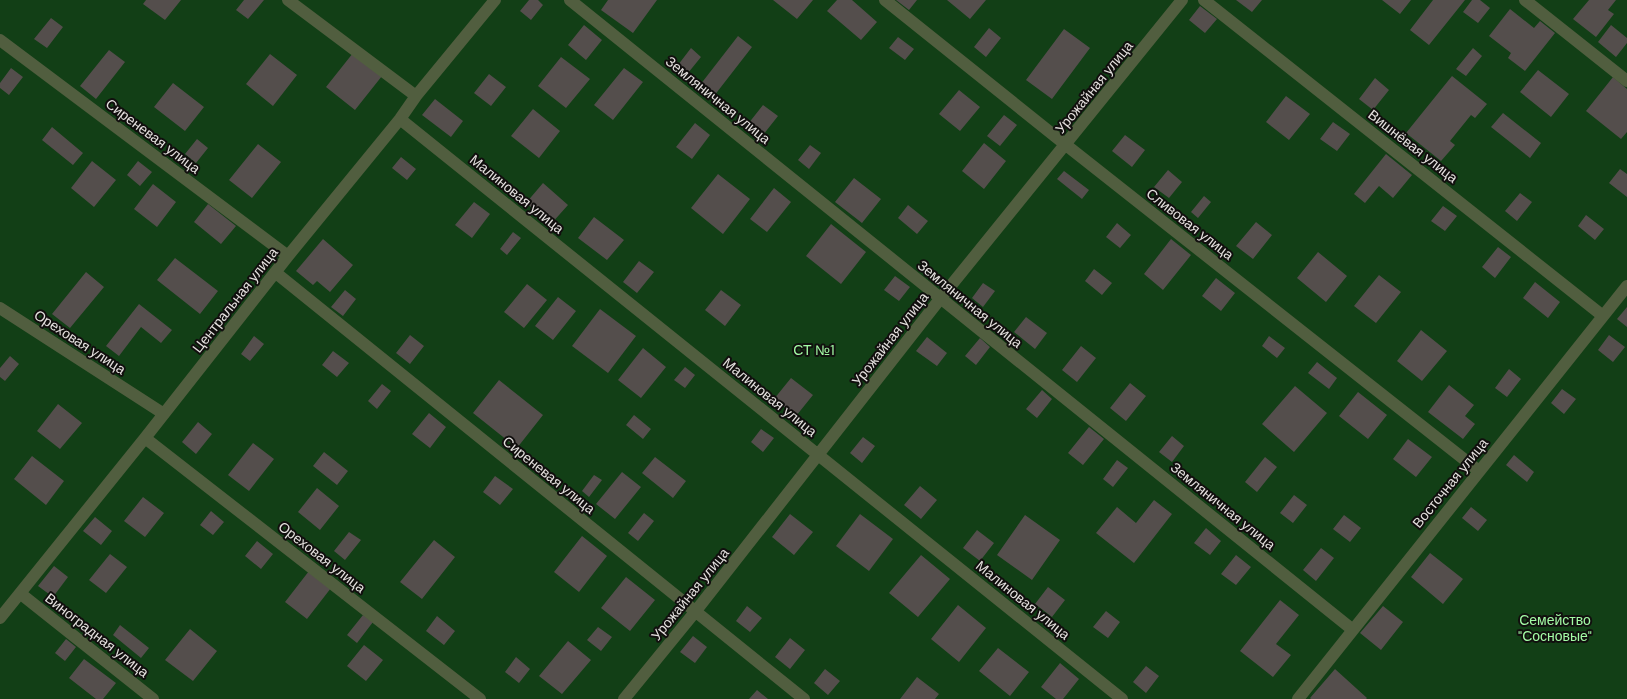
<svg xmlns="http://www.w3.org/2000/svg" width="1627" height="699" font-family="'DM Sans',sans-serif">
<style>
.green{fill:#123f16}
.building{fill:#544e4c}
.lines{fill:none;stroke-linecap:round;stroke-linejoin:round}
.minor{stroke:#515e3f;stroke-width:12}
.labels{text-anchor:middle;stroke-width:4;stroke-linejoin:round;paint-order:stroke}
.street-label{font-size:14px;fill:#e5e1df;stroke:#110f0e}
.park-label{font-size:14px;fill:#a3fba5;stroke:#110f0e}
</style>
<rect width="100%" height="100%" fill="#2b2523"/>
<path class="green" d="M0,0H1627V699H0Z"/>
<path class="building" d="M146,0H181L165,20L143,4Z
M244,0H264L248,19L236,10Z
M529,0H538L543,5L531,20L520,11Z
M608,0H657L633,33L601,10Z
M773,0H813L797,19Z
M837,0H852L877,22L861,40L827,11Z
M896,0H917L909,10Z
M947,0H986L970,19Z
M1236,0H1262L1252,12Z
M1382,0H1411L1400,14Z
M1433,0H1465L1429,45L1410,30Z
M1472,0H1480L1490,8L1478,23L1463,12Z
M1589,0H1616L1608,10L1614,14L1596,37L1573,19Z
M1200,6L1217,19L1205,33L1189,20Z
M1510,9L1534,28L1540,21L1555,33L1525,71L1508,58L1511,53L1489,36Z
M51,18L63,27L47,48L34,39Z
M584,25L602,40L586,60L568,45Z
M1611,25L1627,38V43L1616,57L1598,42Z
M989,28L1001,38L986,57L974,47Z
M1064,29L1090,48L1052,99L1026,80Z
M738,36L752,47L714,96L700,85Z
M898,37L914,49L905,60L889,48Z
M691,48L701,57L688,73L678,65Z
M1473,48L1482,56L1466,76L1456,69Z
M109,50L125,62L96,99L80,86Z
M353,53L382,76L355,110L326,87Z
M270,54L297,75L273,106L246,84Z
M561,57L590,79L566,108L538,86Z
M11,68L23,77L9,95L0,88V83Z
M624,68L643,82L613,120L594,105Z
M1538,70L1569,94L1551,117L1520,92Z
M489,74L506,87L491,106L474,93Z
M1452,76L1487,104L1475,118L1471,115L1450,141L1455,145L1441,161L1406,133Z
M1613,77L1627,89V132L1621,139L1586,111Z
M1375,78L1389,90L1373,110L1359,99Z
M173,83L204,107L185,131L154,107Z
M959,90L980,107L960,131L939,114Z
M1286,96L1310,114L1289,140L1266,122Z
M435,99L463,121L451,137L422,115Z
M763,105L778,116L763,135L748,124Z
M533,109L560,131L539,158L511,136Z
M1503,113L1541,143L1530,158L1491,127Z
M1004,115L1017,125L1000,146L987,136Z
M1333,122L1350,134L1337,151L1320,139Z
M695,123L710,135L692,159L676,147Z
M52,127L83,153L73,165L42,140Z
M1125,135L1145,150L1132,167L1112,151Z
M197,139L208,148L196,163L185,154Z
M984,143L1006,161L984,189L962,171Z
M258,144L281,162L252,198L229,180Z
M810,145L821,153L809,169L798,160Z
M1386,154L1412,175L1393,198L1379,186L1365,203L1354,194Z
M401,157L416,169L407,180L392,168Z
M92,161L116,180L94,207L71,188Z
M138,161L152,172L140,186L127,175Z
M1620,169L1627,174V197L1609,183Z
M1168,170L1182,182L1169,198L1154,187Z
M1064,171L1089,190L1082,199L1057,179Z
M718,174L750,199L723,234L691,208Z
M854,178L881,199L862,223L835,202Z
M543,183L568,205L551,224L526,203Z
M153,184L176,202L157,227L134,209Z
M774,188L791,202L767,232L750,219Z
M1520,193L1532,202L1517,221L1505,211Z
M1204,196L1211,202L1198,218L1191,212Z
M474,202L490,214L472,238L455,225Z
M208,204L236,226L221,244L194,222Z
M908,205L928,221L917,234L898,218Z
M1443,206L1457,216L1445,231L1431,221Z
M1586,215L1604,229L1595,240L1578,226Z
M594,217L624,240L607,260L578,238Z
M1256,222L1272,235L1253,259L1236,246Z
M1117,223L1131,235L1120,248L1106,237Z
M831,224L866,252L841,284L806,256Z
M513,232L521,238L507,255L500,249Z
M323,239L353,265L330,292L317,281L313,285L296,271Z
M1171,239L1191,255L1163,290L1144,274Z
M1498,247L1511,257L1495,278L1482,267Z
M1318,252L1347,276L1326,302L1297,278Z
M175,258L218,291L200,314L157,280Z
M639,261L654,272L637,293L623,282Z
M1094,269L1112,283L1102,295L1085,281Z
M86,272L104,287L70,328L52,314Z
M1379,275L1401,292L1376,323L1354,306Z
M895,276L910,287L899,301L884,290Z
M1216,278L1235,293L1221,311L1202,296Z
M1535,282L1560,302L1548,318L1523,298Z
M983,283L995,291L983,307L972,298Z
M527,284L547,300L524,328L504,312Z
M345,290L356,299L343,316L331,307Z
M721,290L741,305L725,326L705,310Z
M558,297L576,311L553,340L535,326Z
M139,304L172,330L161,343L141,327L119,356L106,346Z
M1627,307V327L1617,319Z
M600,309L636,336L608,373L572,346Z
M1026,317L1047,333L1035,349L1014,332Z
M1421,330L1447,351L1422,381L1397,361Z
M410,335L424,346L410,364L396,353Z
M1609,335L1625,347L1613,362L1598,350Z
M254,336L264,344L250,361L241,354Z
M1269,336L1285,348L1277,358L1262,346Z
M927,337L947,353L937,366L916,351Z
M980,338L990,347L976,365L965,356Z
M1081,346L1096,358L1077,382L1062,370Z
M643,348L666,367L641,398L618,380Z
M333,351L349,363L337,377L322,365Z
M10,356L19,364L5,381L0,377V368Z
M1317,362L1337,378L1329,389L1308,373Z
M685,367L695,375L685,388L674,380Z
M1509,369L1521,379L1507,397L1495,388Z
M791,378L813,395L796,416L774,399Z
M499,380L543,415L517,448L473,413Z
M1130,383L1146,396L1126,421L1110,408Z
M382,384L391,391L377,409L368,401Z
M1449,385L1474,405L1465,416L1475,424L1463,439L1428,412Z
M1295,386L1327,413L1294,452L1262,424Z
M1562,389L1576,399L1564,414L1551,403Z
M1042,390L1052,399L1037,418L1026,409Z
M1358,392L1387,415L1368,439L1339,416Z
M58,404L82,423L60,449L37,431Z
M429,413L446,427L430,448L412,434Z
M634,415L651,429L643,439L626,425Z
M198,422L212,434L196,454L182,442Z
M1089,427L1104,439L1083,465L1068,453Z
M761,429L774,438L763,452L751,442Z
M1172,436L1184,446L1172,462L1159,452Z
M863,437L875,446L862,463L850,453Z
M1408,439L1432,457L1416,477L1393,459Z
M253,443L274,459L249,491L228,475Z
M324,452L348,471L337,485L313,466Z
M1514,455L1534,472L1527,482L1506,465Z
M32,456L64,481L46,505L14,479Z
M655,457L686,481L673,498L642,473Z
M1265,457L1277,467L1257,492L1245,482Z
M1117,460L1128,468L1113,487L1103,479Z
M622,472L641,487L615,519L596,504Z
M594,475L602,480L589,497L582,491Z
M495,476L513,489L500,505L483,492Z
M920,486L937,500L921,519L904,505Z
M317,488L339,506L320,530L298,512Z
M1294,495L1307,505L1293,523L1280,513Z
M143,497L164,513L145,537L124,521Z
M1154,500L1172,514L1134,563L1096,533L1117,507L1136,523Z
M1471,507L1487,520L1478,531L1462,518Z
M211,511L224,522L213,535L200,525Z
M644,513L654,521L638,541L628,533Z
M790,514L813,532L794,555L772,537Z
M860,514L893,539L869,571L836,546Z
M1025,515L1060,540L1032,580L997,555Z
M1344,515L1361,528L1350,542L1333,529Z
M95,517L112,531L101,545L83,531Z
M1206,528L1221,541L1210,555L1194,543Z
M977,530L994,543L980,561L963,548Z
M349,532L361,540L345,560L334,551Z
M582,536L607,556L579,592L554,572Z
M434,540L455,557L422,599L400,582Z
M257,541L273,554L261,569L245,556Z
M1321,548L1334,558L1316,581L1303,570Z
M1430,553L1463,579L1443,604L1411,577Z
M110,554L127,567L106,593L89,580Z
M921,555L950,579L918,617L889,593Z
M1236,555L1251,567L1236,585L1221,574Z
M54,566L68,577L53,597L38,586Z
M309,571L331,588L307,619L285,602Z
M626,577L655,600L630,631L601,608Z
M1048,587L1065,600L1052,617L1035,604Z
M1280,600L1299,615L1276,644L1291,655L1273,677L1240,651Z
M958,605L986,628L959,662L931,639Z
M747,606L762,618L750,632L736,621Z
M1383,606L1403,622L1381,650L1360,633Z
M1106,611L1120,622L1108,638L1093,627Z
M363,615L373,622L357,643L347,635Z
M437,616L455,631L444,645L426,631Z
M120,625L149,648L141,658L113,635Z
M598,627L612,637L601,651L587,640Z
M190,629L217,651L193,681L165,660Z
M693,636L707,647L695,663L680,652Z
M790,638L805,650L790,669L775,657Z
M66,639L76,647L65,661L55,653Z
M568,641L591,660L562,694L539,676Z
M364,645L383,660L366,681L347,666Z
M998,648L1029,672L1010,696L979,671Z
M516,657L530,669L519,683L505,672Z
M84,659L116,683L103,699H96L69,678Z
M1060,663L1079,679L1063,699H1056L1041,687Z
M1146,666L1159,676L1146,693L1133,682Z
M825,669L840,681L828,695L814,683Z
M1335,669L1367,698L1366,699H1311L1310,698Z
M917,677L939,694L935,699H900Z
M757,690L768,699H749Z"/>
<g class="lines">
<path class="minor" d="M288,0L416,96
M570,0L1353,630
M885,0L1066,145L1479,471
M1204,0L1603,316
M1525,0L1627,81
M0,40L288,256
M400,119L1122,699
M276,273L804,699
M0,308L164,414
M145,438L480,699
M21,594L153,699
M0,618L145,438L288,256L400,119L416,96L495,0
M624,699L695,612L940,299L1182,0
M1298,699L1627,286"/>
</g>
<g class="labels">
<g class="street-label">
<text transform="translate(1094 87) rotate(-51)" y="5">Урожайная улица</text>
<text transform="translate(718 100) rotate(39)" y="5">Земляничная улица</text>
<text transform="translate(153 136) rotate(37)" y="5">Сиреневая улица</text>
<text transform="translate(1413 146) rotate(38)" y="5">Вишнёвая улица</text>
<text transform="translate(517 194) rotate(39)" y="5">Малиновая улица</text>
<text transform="translate(1190 224) rotate(38)" y="5">Сливовая улица</text>
<text transform="translate(235 300) rotate(-52)" y="5">Центральная улица</text>
<text transform="translate(970 304) rotate(39)" y="5">Земляничная улица</text>
<text transform="translate(890 339) rotate(-52)" y="5">Урожайная улица</text>
<text transform="translate(80 342) rotate(33)" y="5">Ореховая улица</text>
<text transform="translate(770 397) rotate(39)" y="5">Малиновая улица</text>
<text transform="translate(549 475) rotate(39)" y="5">Сиреневая улица</text>
<text transform="translate(1450 483) rotate(-51)" y="5">Восточная улица</text>
<text transform="translate(1223 506) rotate(39)" y="5">Земляничная улица</text>
<text transform="translate(322 557) rotate(38)" y="5">Ореховая улица</text>
<text transform="translate(690 594) rotate(-51)" y="5">Урожайная улица</text>
<text transform="translate(1023 600) rotate(39)" y="5">Малиновая улица</text>
<text transform="translate(97 635) rotate(38)" y="5">Виноградная улица</text>
</g>
<g class="park-label">
<text x="814" y="355">СТ №1</text>
<text x="1555" y="625">Семейство<tspan x="1555" dy="16">"Сосновые"</tspan></text>
</g>
</g>
</svg>
